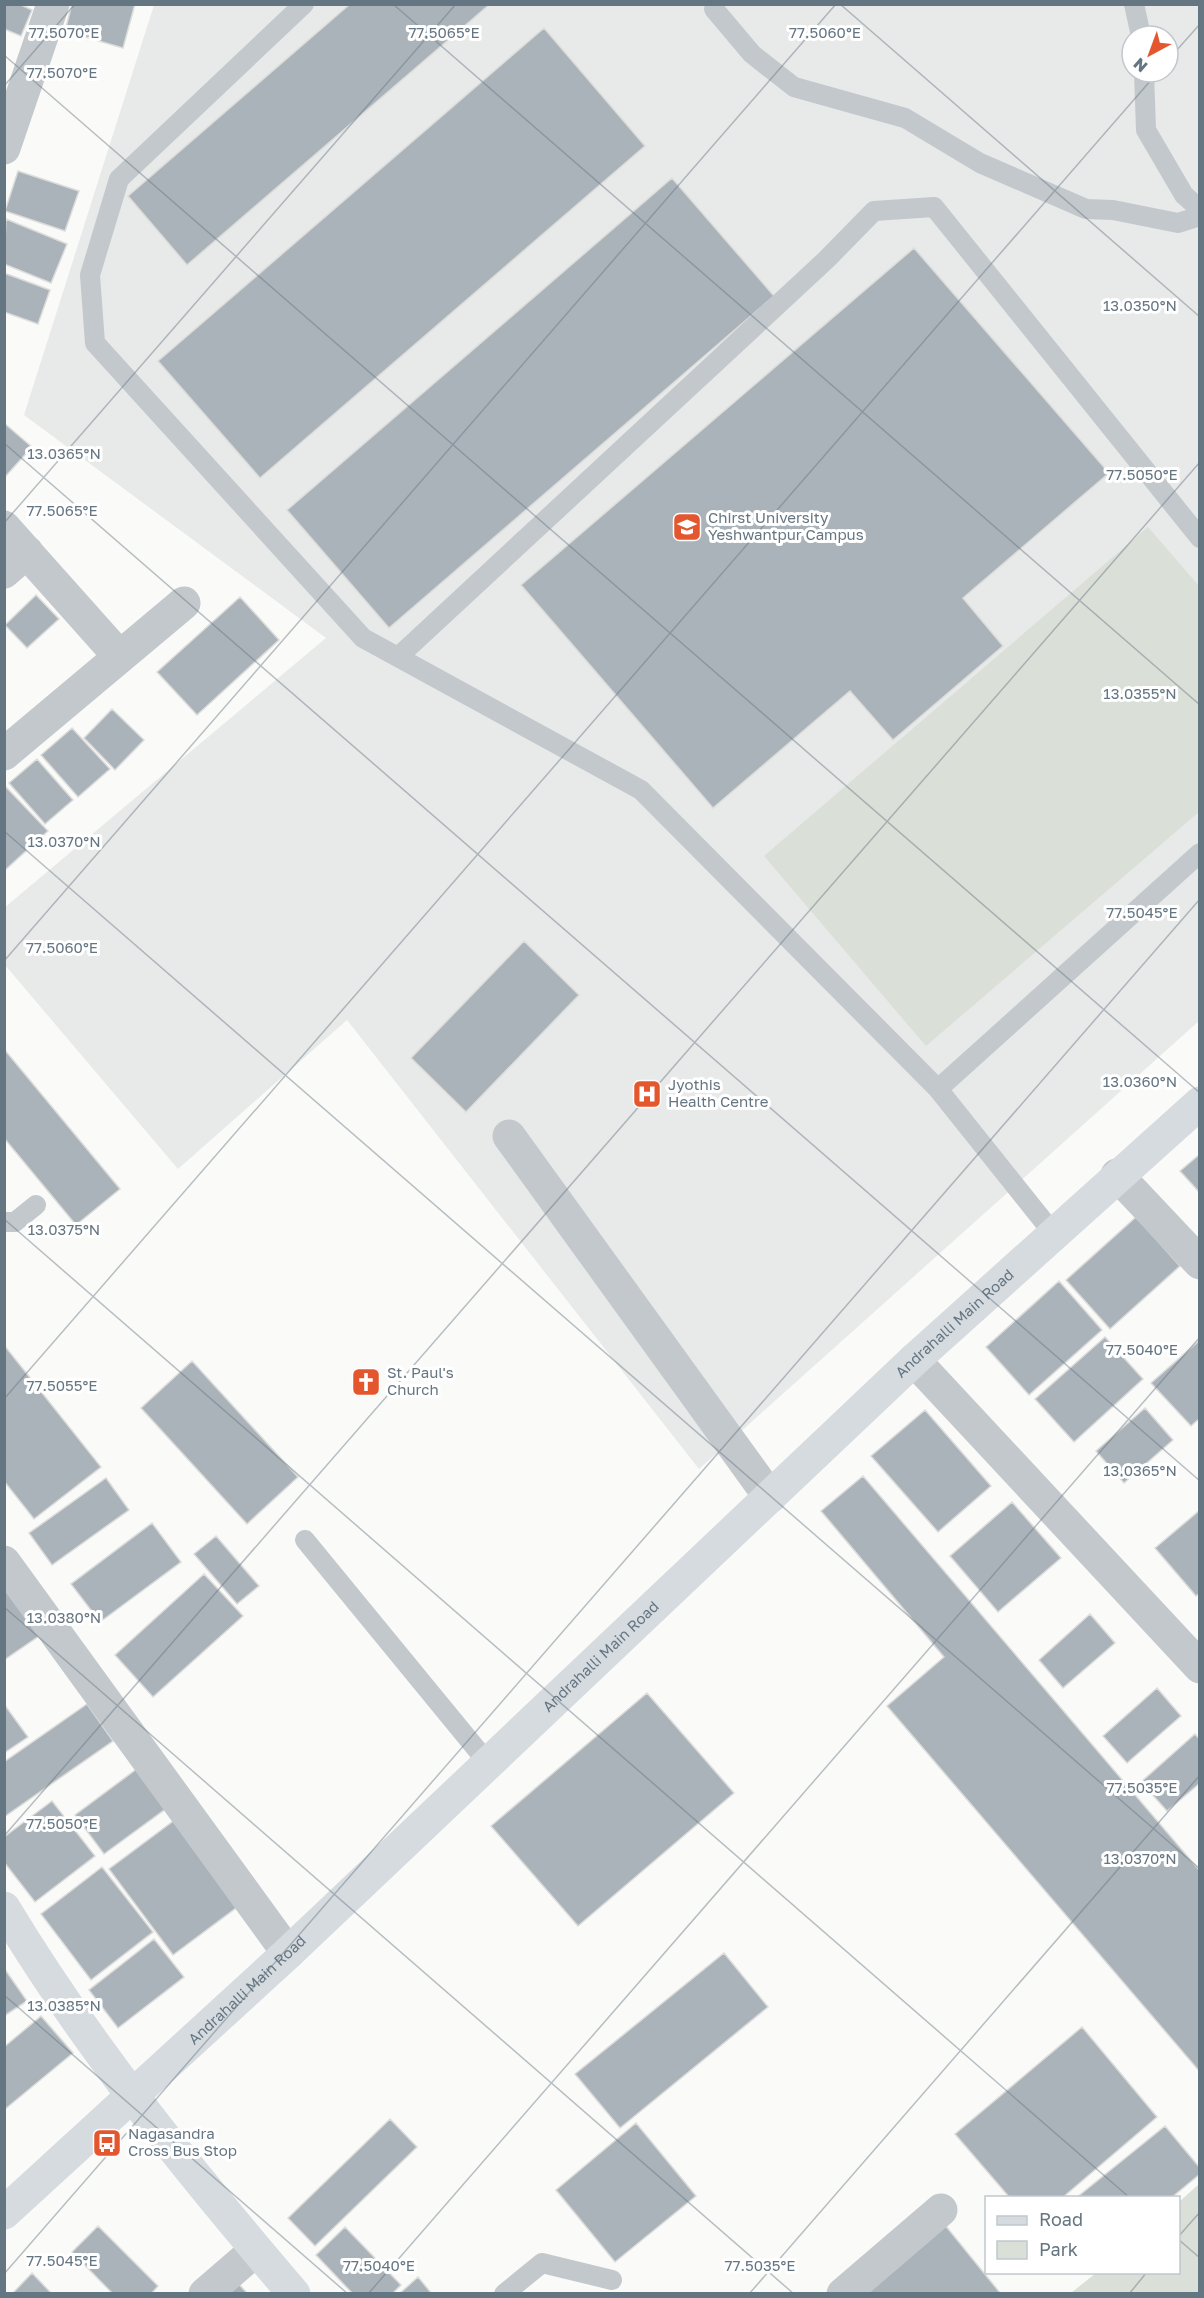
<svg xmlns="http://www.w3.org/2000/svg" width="1204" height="2298" font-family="'Golos Text',sans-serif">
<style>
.built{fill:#e8e9e9;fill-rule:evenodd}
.green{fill:#dadfd7}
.building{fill:#aab3b9;stroke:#dcdcda;stroke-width:1.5}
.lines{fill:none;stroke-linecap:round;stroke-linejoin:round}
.lane{stroke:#c3c8cc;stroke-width:20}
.street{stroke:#c3c8cc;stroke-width:33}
.secondary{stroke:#d6dbdf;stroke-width:33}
.ticks{fill:none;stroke:#657683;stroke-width:1.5;stroke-opacity:0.45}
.labels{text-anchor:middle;stroke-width:6;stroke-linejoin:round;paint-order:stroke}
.poi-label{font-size:15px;fill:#657683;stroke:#fff;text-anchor:start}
.street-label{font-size:15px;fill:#657683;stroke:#fff}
.ticks-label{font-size:15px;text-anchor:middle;fill:#657683;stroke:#fff;stroke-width:6;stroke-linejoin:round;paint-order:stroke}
</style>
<rect width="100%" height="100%" fill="#fafaf8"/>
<path class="built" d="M154,5H1199V1021L699,1469L347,1020L178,1169L5,965L4,908L326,638L24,415ZM1132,36H1168V72H1132Z"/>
<path class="green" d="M1148,527L1199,586V812L926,1046L764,856Z
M1199,2184V2293H1071L1096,2273L1178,2272L1179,2202Z"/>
<path class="building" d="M4,4H19L32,10L21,36L4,29Z
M72,4H135L123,48L65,31Z
M350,4H490L187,265L128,196Z
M544,28L645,146L260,478L158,361Z
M18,171L79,191L65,231L5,211Z
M672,178L774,296L389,628L287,510Z
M6,219L67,244L51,283L4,264Z
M914,248L1109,473L963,598L1003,646L893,740L850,691L713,808L521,585Z
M4,273L50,290L38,324L4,312Z
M4,423L32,447L4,478Z
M36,595L59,619L27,648L5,625Z
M240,597L279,640L197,715L157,672Z
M112,709L144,740L115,770L84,738Z
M72,728L110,769L78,797L41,755Z
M37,759L73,800L45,824L9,783Z
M4,785L48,831L4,871Z
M524,941L579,995L466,1112L411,1058Z
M4,1049L120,1189L76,1225L4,1138Z
M1200,1154V1193L1180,1171Z
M1136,1217L1180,1266L1110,1329L1066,1280Z
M1059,1281L1102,1330L1029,1395L986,1347Z
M1105,1337L1143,1379L1074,1442L1035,1399Z
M1200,1340V1418L1191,1426L1151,1383Z
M4,1345L101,1467L34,1519L4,1481Z
M192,1361L298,1477L247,1524L141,1408Z
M1145,1408L1173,1440L1124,1483L1096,1451Z
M925,1410L991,1486L938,1532L871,1456Z
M863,1476L1200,1871V2072L887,1706L944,1657L821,1511Z
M106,1478L129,1510L52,1565L29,1533Z
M1012,1502L1061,1558L998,1612L950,1556Z
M1200,1510V1593L1196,1596L1155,1548Z
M152,1523L181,1562L100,1622L71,1584Z
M216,1536L259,1586L237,1604L194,1554Z
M204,1574L243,1616L153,1697L115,1655Z
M4,1581L42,1634L4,1660Z
M1090,1614L1115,1643L1063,1688L1039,1660Z
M1157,1688L1181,1716L1127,1763L1103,1736Z
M647,1693L734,1793L578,1926L491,1826Z
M4,1704L28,1737L4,1753Z
M87,1704L113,1741L4,1817V1762Z
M1195,1734L1200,1740V1783L1167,1811L1141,1782Z
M142,1765L171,1805L104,1854L75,1815Z
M52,1801L95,1856L35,1902L4,1862V1837Z
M176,1819L240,1905L173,1955L109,1869Z
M102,1867L153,1932L91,1980L41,1914Z
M154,1939L184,1977L118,2028L89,1990Z
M724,1953L768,2007L620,2128L575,2074Z
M4,1968L27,2001L4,2016Z
M41,2016L73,2053L4,2110V2047Z
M1082,2027L1157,2117L1062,2198H1010L955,2134Z
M390,2119L417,2147L315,2246L288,2218Z
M636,2123L696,2196L615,2262L556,2190Z
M1165,2126L1200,2168V2174L1171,2198H1076Z
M945,2225L1001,2294H862Z
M98,2226L158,2286L151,2294H113L72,2252Z
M345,2227L401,2285L392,2294H353L316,2255Z
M32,2273L52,2294H12Z
M418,2277L432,2294H399Z
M233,2278L248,2294H216Z"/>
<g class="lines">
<path class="lane" d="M304,4L119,179L90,275L95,343L363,638L641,790L938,1089L1053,1233
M1134,4L1141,36
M714,9L752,54L794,87L905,118L980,163L1086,209L1113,210L1178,223L1200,216
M1144,72L1146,130L1184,195L1200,209
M398,657L826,260L874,211L934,207L1200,538
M938,1089L1200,853
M4,1222H15L36,1205
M305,1540L488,1763
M504,2294L542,2263L612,2280"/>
<path class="street" d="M4,148L53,4
M4,527L120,657
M4,572L27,552
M4,754L184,603
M509,1136L770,1497
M1117,1175L1200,1263
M914,1360L1200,1667
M4,1562L288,1953
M205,2294L256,2250
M843,2294L941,2210"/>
<g class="secondary">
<path d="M4,1908C87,2046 190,2172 294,2294"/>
<path id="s1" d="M4,2213L288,1953L914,1360L1200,1103"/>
</g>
</g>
<path class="ticks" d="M393,4L1200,705M840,4L1200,317M4,55L1200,1093M1168,60L1200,24M4,86L75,4M4,443L1200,1481M4,523L456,4M4,831L1200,1869M4,961L836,4M4,1219L1130,2198M4,1399L1158,72M4,1607L794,2294M4,1836L1200,462M4,1995L348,2294M1178,2237L1200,2212M1178,2239L1200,2258M4,2274L1200,899M368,2294L1200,1337M749,2294L1200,1775M1129,2294L1147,2272"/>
<defs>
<g id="university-square" transform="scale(1.5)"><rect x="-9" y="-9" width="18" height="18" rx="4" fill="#e4572e" stroke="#fff"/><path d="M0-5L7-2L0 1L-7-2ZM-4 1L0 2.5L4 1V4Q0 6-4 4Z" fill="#fff"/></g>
<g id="hospital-square" transform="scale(1.5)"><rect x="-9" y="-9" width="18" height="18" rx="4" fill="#e4572e" stroke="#fff"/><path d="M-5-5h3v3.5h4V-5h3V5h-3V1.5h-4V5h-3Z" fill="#fff"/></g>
<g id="church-square" transform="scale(1.5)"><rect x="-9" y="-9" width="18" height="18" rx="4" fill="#e4572e" stroke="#fff"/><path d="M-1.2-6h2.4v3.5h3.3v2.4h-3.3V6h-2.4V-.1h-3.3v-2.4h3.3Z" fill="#fff"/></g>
<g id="bus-square" transform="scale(1.5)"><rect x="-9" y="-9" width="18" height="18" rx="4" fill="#e4572e" stroke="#fff"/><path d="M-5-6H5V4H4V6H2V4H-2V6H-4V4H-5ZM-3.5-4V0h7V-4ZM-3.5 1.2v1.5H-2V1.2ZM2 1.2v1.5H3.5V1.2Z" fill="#fff"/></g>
</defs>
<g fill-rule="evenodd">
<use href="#university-square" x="687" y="527"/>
<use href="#hospital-square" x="647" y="1094"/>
<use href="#church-square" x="366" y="1382"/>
<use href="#bus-square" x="107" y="2143"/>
</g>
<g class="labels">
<g class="poi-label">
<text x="708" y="523">Chirst University<tspan x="708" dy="17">Yeshwantpur Campus</tspan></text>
<text x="668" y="1090">Jyothis<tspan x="668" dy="17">Health Centre</tspan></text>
<text x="387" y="1378">St. Paul's<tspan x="387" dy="17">Church</tspan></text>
<text x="128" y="2139">Nagasandra<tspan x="128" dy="17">Cross Bus Stop</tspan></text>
</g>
<g class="street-label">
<text dy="5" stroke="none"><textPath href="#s1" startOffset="1302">Andrahalli Main Road</textPath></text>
<text dy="5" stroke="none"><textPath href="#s1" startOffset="816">Andrahalli Main Road</textPath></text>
<text dy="5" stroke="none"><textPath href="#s1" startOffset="330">Andrahalli Main Road</textPath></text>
</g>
</g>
<g class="ticks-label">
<text x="64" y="38">77.5070°E</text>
<text x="444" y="38">77.5065°E</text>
<text x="825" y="38">77.5060°E</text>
<text x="62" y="78">77.5070°E</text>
<text x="1140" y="311">13.0350°N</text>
<text x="64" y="459">13.0365°N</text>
<text x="1142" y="480">77.5050°E</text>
<text x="62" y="516">77.5065°E</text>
<text x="1140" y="699">13.0355°N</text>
<text x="64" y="847">13.0370°N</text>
<text x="1142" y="918">77.5045°E</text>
<text x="62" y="953">77.5060°E</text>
<text x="1140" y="1087">13.0360°N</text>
<text x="64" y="1235">13.0375°N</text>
<text x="1142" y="1355">77.5040°E</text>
<text x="62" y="1391">77.5055°E</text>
<text x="1140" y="1476">13.0365°N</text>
<text x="64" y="1623">13.0380°N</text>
<text x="1142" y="1793">77.5035°E</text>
<text x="62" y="1829">77.5050°E</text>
<text x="1140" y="1864">13.0370°N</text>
<text x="64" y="2011">13.0385°N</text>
<text x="62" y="2266">77.5045°E</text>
<text x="379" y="2271">77.5040°E</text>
<text x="760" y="2271">77.5035°E</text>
</g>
<rect width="1204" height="2298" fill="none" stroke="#657683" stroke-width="12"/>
<rect x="985" y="2196" width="195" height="78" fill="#ffffff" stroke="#c1c8cd" stroke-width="1.5"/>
<rect x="997" y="2216" width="30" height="9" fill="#d6dbdf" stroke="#c1c8cd" stroke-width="1.5"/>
<text x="1039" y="2226" font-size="18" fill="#657683">Road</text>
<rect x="997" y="2241" width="30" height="18" fill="#dadfd7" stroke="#c1c8cd" stroke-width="1.5"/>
<text x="1039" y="2256" font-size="18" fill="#657683">Park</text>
<g transform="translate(1150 54) rotate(221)"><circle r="28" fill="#ffffff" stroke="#c1c8cd" stroke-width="1.5"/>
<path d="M0-4.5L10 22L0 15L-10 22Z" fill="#e4572e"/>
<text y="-9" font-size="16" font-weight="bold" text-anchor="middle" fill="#657683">N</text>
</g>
</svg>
